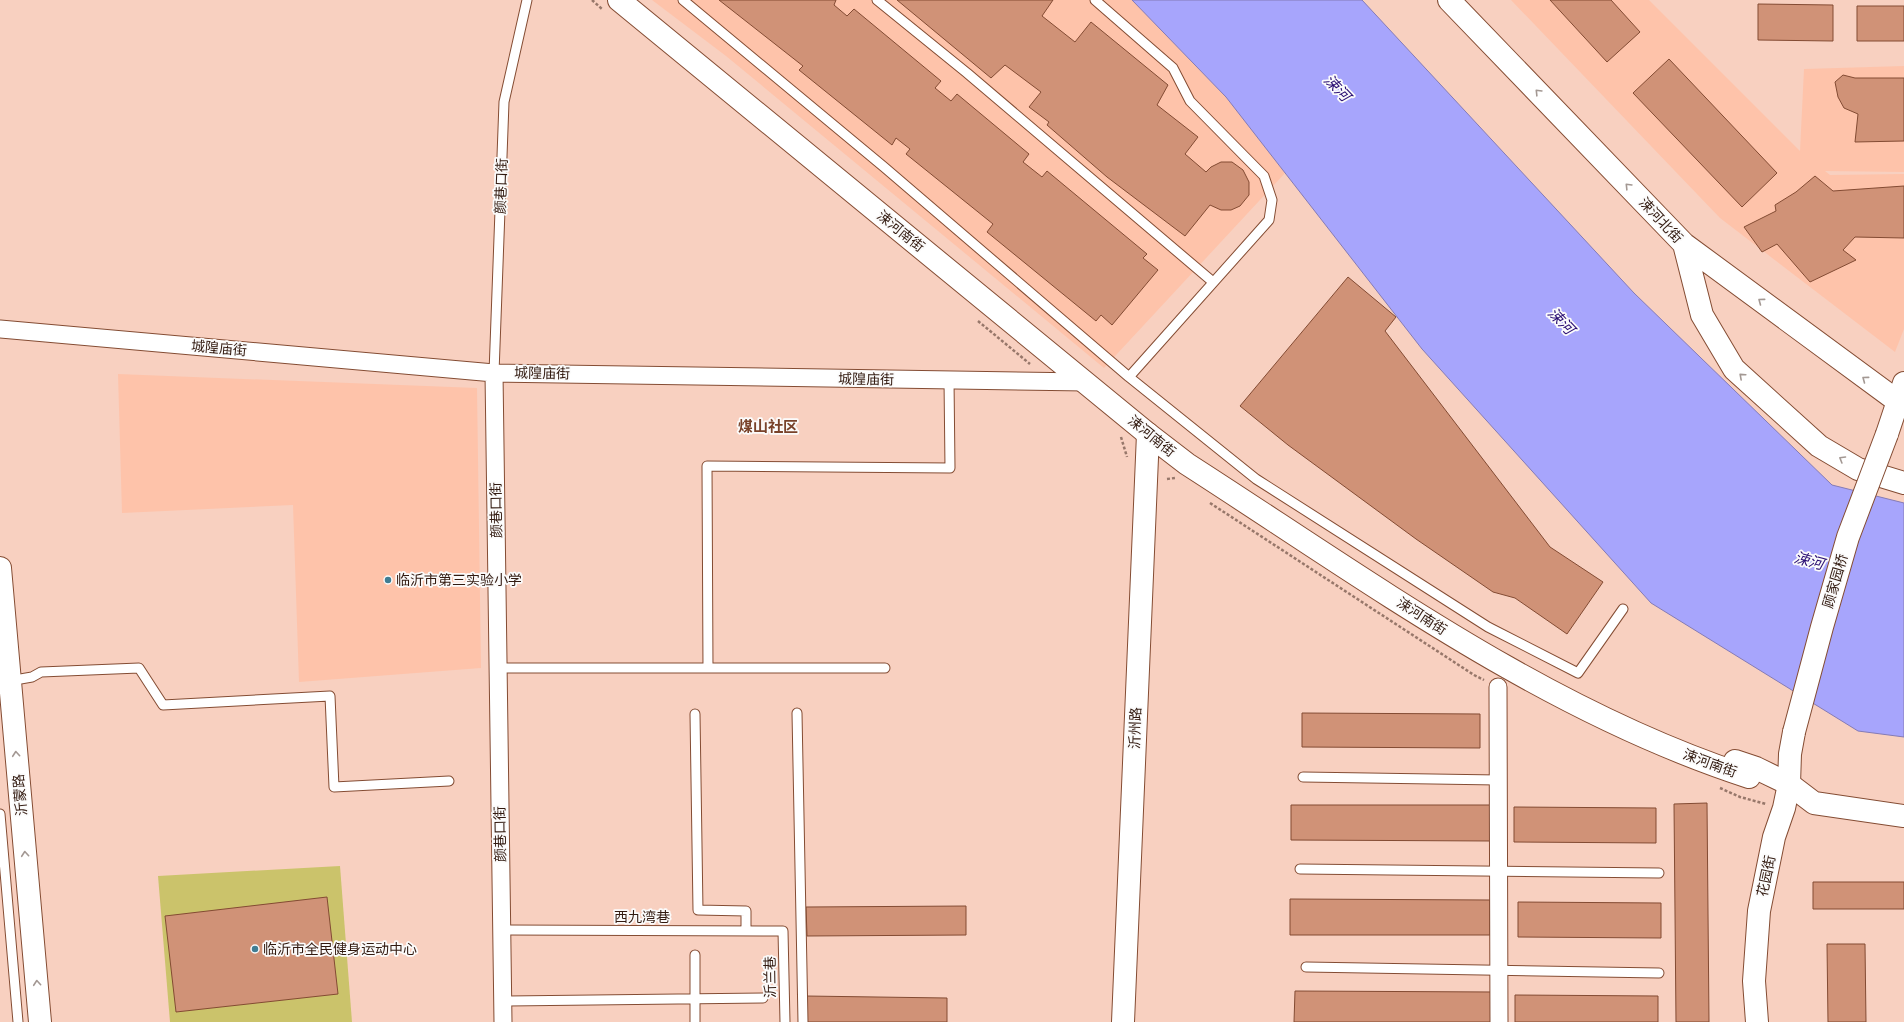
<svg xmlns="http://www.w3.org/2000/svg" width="1904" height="1022" font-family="Figtree,'Noto Sans SC',sans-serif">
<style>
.built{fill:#fec3aa}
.green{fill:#cbc36b}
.water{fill:#a7a5fc;stroke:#847bb5}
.building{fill:#d09277;stroke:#834b33}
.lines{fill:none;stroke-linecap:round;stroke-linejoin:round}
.service-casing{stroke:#844c33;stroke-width:11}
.minor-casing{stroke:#844c33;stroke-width:19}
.tertiary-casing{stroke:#844c33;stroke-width:24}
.secondary-casing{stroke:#844c33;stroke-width:24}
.primary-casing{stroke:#844c33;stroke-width:24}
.path{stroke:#97776a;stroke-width:2.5;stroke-dasharray:3 2;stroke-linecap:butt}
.service{stroke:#fff;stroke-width:9}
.minor{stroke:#fff;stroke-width:17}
.tertiary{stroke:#fff;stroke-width:22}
.secondary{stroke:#fff;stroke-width:22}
.primary{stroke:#fff;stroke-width:22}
.tertiary-bridge-casing{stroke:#844c33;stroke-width:24;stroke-linecap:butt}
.tertiary-bridge{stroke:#fff;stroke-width:22}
.oneway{stroke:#a39893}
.poi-dot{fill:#407d93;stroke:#fbfbfb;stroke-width:1.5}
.labels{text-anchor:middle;stroke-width:3.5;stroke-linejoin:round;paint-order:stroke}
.street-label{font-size:14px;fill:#321a10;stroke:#fbfbfb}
.poi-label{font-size:14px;fill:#321a10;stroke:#fbfbfb;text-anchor:start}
.water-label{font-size:15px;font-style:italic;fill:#2a0e73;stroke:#fbfbfb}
.neighbourhood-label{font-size:15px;font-weight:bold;fill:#79422a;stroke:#fbfbfb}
</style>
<rect width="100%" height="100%" fill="#f8d0c0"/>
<path class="built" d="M652,0H1132L1226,97L1285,173L1104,368L726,56Z
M1511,0H1649L1800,151L1804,69L1904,66V172L1825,171L1830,175L1904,174V329L1895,352L1720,218Z
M118,374L477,388L481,668L299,682L293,505L122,513Z"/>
<path class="green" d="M340,866L352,1022H170L158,876Z"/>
<path class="water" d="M1132,0H1362L1634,293L1832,485L1904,503V737L1858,731L1651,603L1422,349L1226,97Z"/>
<path class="building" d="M719,0H836L834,5L847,16L854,9L941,81L935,88L951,101L957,94L1029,154L1023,162L1042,177L1047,171L1147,254L1143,258L1158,270L1112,325L1101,315L1096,321L987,232L993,224L906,154L910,149L896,138L892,145L799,70L803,66Z
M897,0H1053L1042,16L1075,42L1091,22L1168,85L1157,105L1198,137L1185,154L1206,172L1211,167L1221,162H1232L1243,170L1249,182V195L1240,206L1231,210H1221L1210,205L1185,236L1107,177L1047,125L1049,122L1029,107L1041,92L1005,65L991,78Z
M1550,0H1611L1640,32L1607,62Z
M1758,4L1833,5V41L1758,40Z
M1857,6H1904V41H1857Z
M1669,59L1777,173L1742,207L1633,93Z
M1843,75L1855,78H1904V141L1855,142L1858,114L1844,108L1838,97L1835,82Z
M1815,176L1833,191L1904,186V238L1855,237L1843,250L1856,260L1810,282L1777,244L1762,252L1744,227L1776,211L1775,205L1796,192Z
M1348,277L1396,317L1385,331L1550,547L1603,582L1567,634L1515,598L1493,592L1416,539L1288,445L1240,406Z
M1302,713L1480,714V748L1302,747Z
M1707,803L1709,1022H1676L1674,804Z
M1291,805H1491V841L1291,840Z
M1514,807L1656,808V843L1514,842Z
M1813,882H1904V909H1813Z
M327,897L338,994L176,1012L165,916Z
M1290,899L1490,900V935H1290Z
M1518,902L1661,903V938L1518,937Z
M966,906V935L807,936L806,907Z
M1827,944H1865L1866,1022H1828Z
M1295,991L1494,992V1022H1294Z
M1515,995L1658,996V1022H1515Z
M806,996L947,998V1022H806Z"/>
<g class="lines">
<g class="service-casing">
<path id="service" d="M683,0L884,167L1129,377L1256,479L1488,627L1578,673L1623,609
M877,0L967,73L1213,282
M1095,0L1173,68L1190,101L1264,176L1272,200L1269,220L1129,377
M494,373L504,102L527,0
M498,668H885
M708,668L707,466L950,468L949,380
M9,681L32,677L41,672L139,668L163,705L330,696L334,787L449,781
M797,713L803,1022
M695,714L698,910L746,911V931
M1303,777L1498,780
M0,814L18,1022
M1300,869L1659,873
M502,930L783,931L785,1022
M695,955V1022
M1306,967L1659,973
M503,1001L763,998"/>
</g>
<g class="minor-casing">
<path id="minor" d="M0,329L494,373L1086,382
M494,373L503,1022
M1498,687L1499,1022"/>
</g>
<g class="tertiary-casing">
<path id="tertiary" d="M1887,434L1904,383
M1123,1022L1148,434
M1757,1022L1754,981L1759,911L1774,837L1784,808L1789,784L1790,754L1794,732"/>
</g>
<g class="secondary-casing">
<path id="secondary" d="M619,0L1148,434L1187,464C1366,579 1545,711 1749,777
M1449,0L1684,244L1904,406
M1684,244L1702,315L1734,369L1819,446L1858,469L1904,483
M1735,761L1756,768L1789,784L1814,803L1904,816"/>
</g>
<g class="primary-casing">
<path id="primary" d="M0,568L40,1022"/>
</g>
<path class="path" d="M592,0L602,9
M978,321L1030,364
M1121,437L1127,457
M1167,479L1175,478
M1210,503L1474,675L1484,680
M1720,788L1740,797L1766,804"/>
<use href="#service" class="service"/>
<use href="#minor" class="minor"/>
<use href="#tertiary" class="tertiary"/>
<use href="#secondary" class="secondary"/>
<use href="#primary" class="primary"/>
<g class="tertiary-bridge-casing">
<path id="tertiary-bridge" d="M1794,732L1822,627L1848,537L1887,434"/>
</g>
<use href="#tertiary-bridge" class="tertiary-bridge"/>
</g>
<defs><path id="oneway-chevron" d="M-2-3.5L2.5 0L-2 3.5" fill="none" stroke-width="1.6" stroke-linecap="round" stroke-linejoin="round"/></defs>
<g class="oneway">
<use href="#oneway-chevron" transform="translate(1538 92) rotate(-134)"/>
<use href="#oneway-chevron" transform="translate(1628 186) rotate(-134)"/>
<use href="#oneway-chevron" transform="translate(1761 301) rotate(-143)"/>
<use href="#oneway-chevron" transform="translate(1742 376) rotate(-138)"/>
<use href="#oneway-chevron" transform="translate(1865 379) rotate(-143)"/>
<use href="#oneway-chevron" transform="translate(1842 459) rotate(-149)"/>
<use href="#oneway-chevron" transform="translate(16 754) rotate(-95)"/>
<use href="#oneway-chevron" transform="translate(25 854) rotate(-95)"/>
<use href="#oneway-chevron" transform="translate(37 983) rotate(-95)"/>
</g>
<g class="poi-dot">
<circle cx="388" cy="580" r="4"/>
<circle cx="255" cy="949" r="4"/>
</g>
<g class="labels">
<g class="street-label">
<text transform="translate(501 186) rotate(-88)" y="5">颜巷口街</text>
<text transform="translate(1661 220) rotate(47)" y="5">涑河北街</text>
<text transform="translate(901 231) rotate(39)" y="5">涑河南街</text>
<text transform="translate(219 348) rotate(5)" y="5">城隍庙街</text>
<text transform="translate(542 373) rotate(1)" y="5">城隍庙街</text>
<text transform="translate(866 379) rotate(1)" y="5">城隍庙街</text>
<text transform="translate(1152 436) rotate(39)" y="5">涑河南街</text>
<text transform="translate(496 510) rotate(-91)" y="5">颜巷口街</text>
<text transform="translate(1835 581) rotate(-74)" y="5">顾家园桥</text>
<text transform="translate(1422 616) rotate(33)" y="5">涑河南街</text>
<text transform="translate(1135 728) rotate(-88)" y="5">沂州路</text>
<text transform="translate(1710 763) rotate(20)" y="5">涑河南街</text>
<text transform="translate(20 795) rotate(-95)" y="5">沂蒙路</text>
<text transform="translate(500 834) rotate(-91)" y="5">颜巷口街</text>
<text transform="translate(1766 876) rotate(-78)" y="5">花园街</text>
<text x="642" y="922">西九湾巷</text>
<text transform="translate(770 977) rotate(-91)" y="5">沂兰巷</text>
</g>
<g class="poi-label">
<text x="396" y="585">临沂市第三实验小学</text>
<text x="263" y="954">临沂市全民健身运动中心</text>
</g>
<g class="water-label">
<text transform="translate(1337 88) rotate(46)" y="5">涑河</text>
<text transform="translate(1561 321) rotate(46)" y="5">涑河</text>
<text transform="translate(1809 561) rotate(15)" y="5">涑河</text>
</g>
<g class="neighbourhood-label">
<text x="768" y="432">煤山社区</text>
</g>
</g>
</svg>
